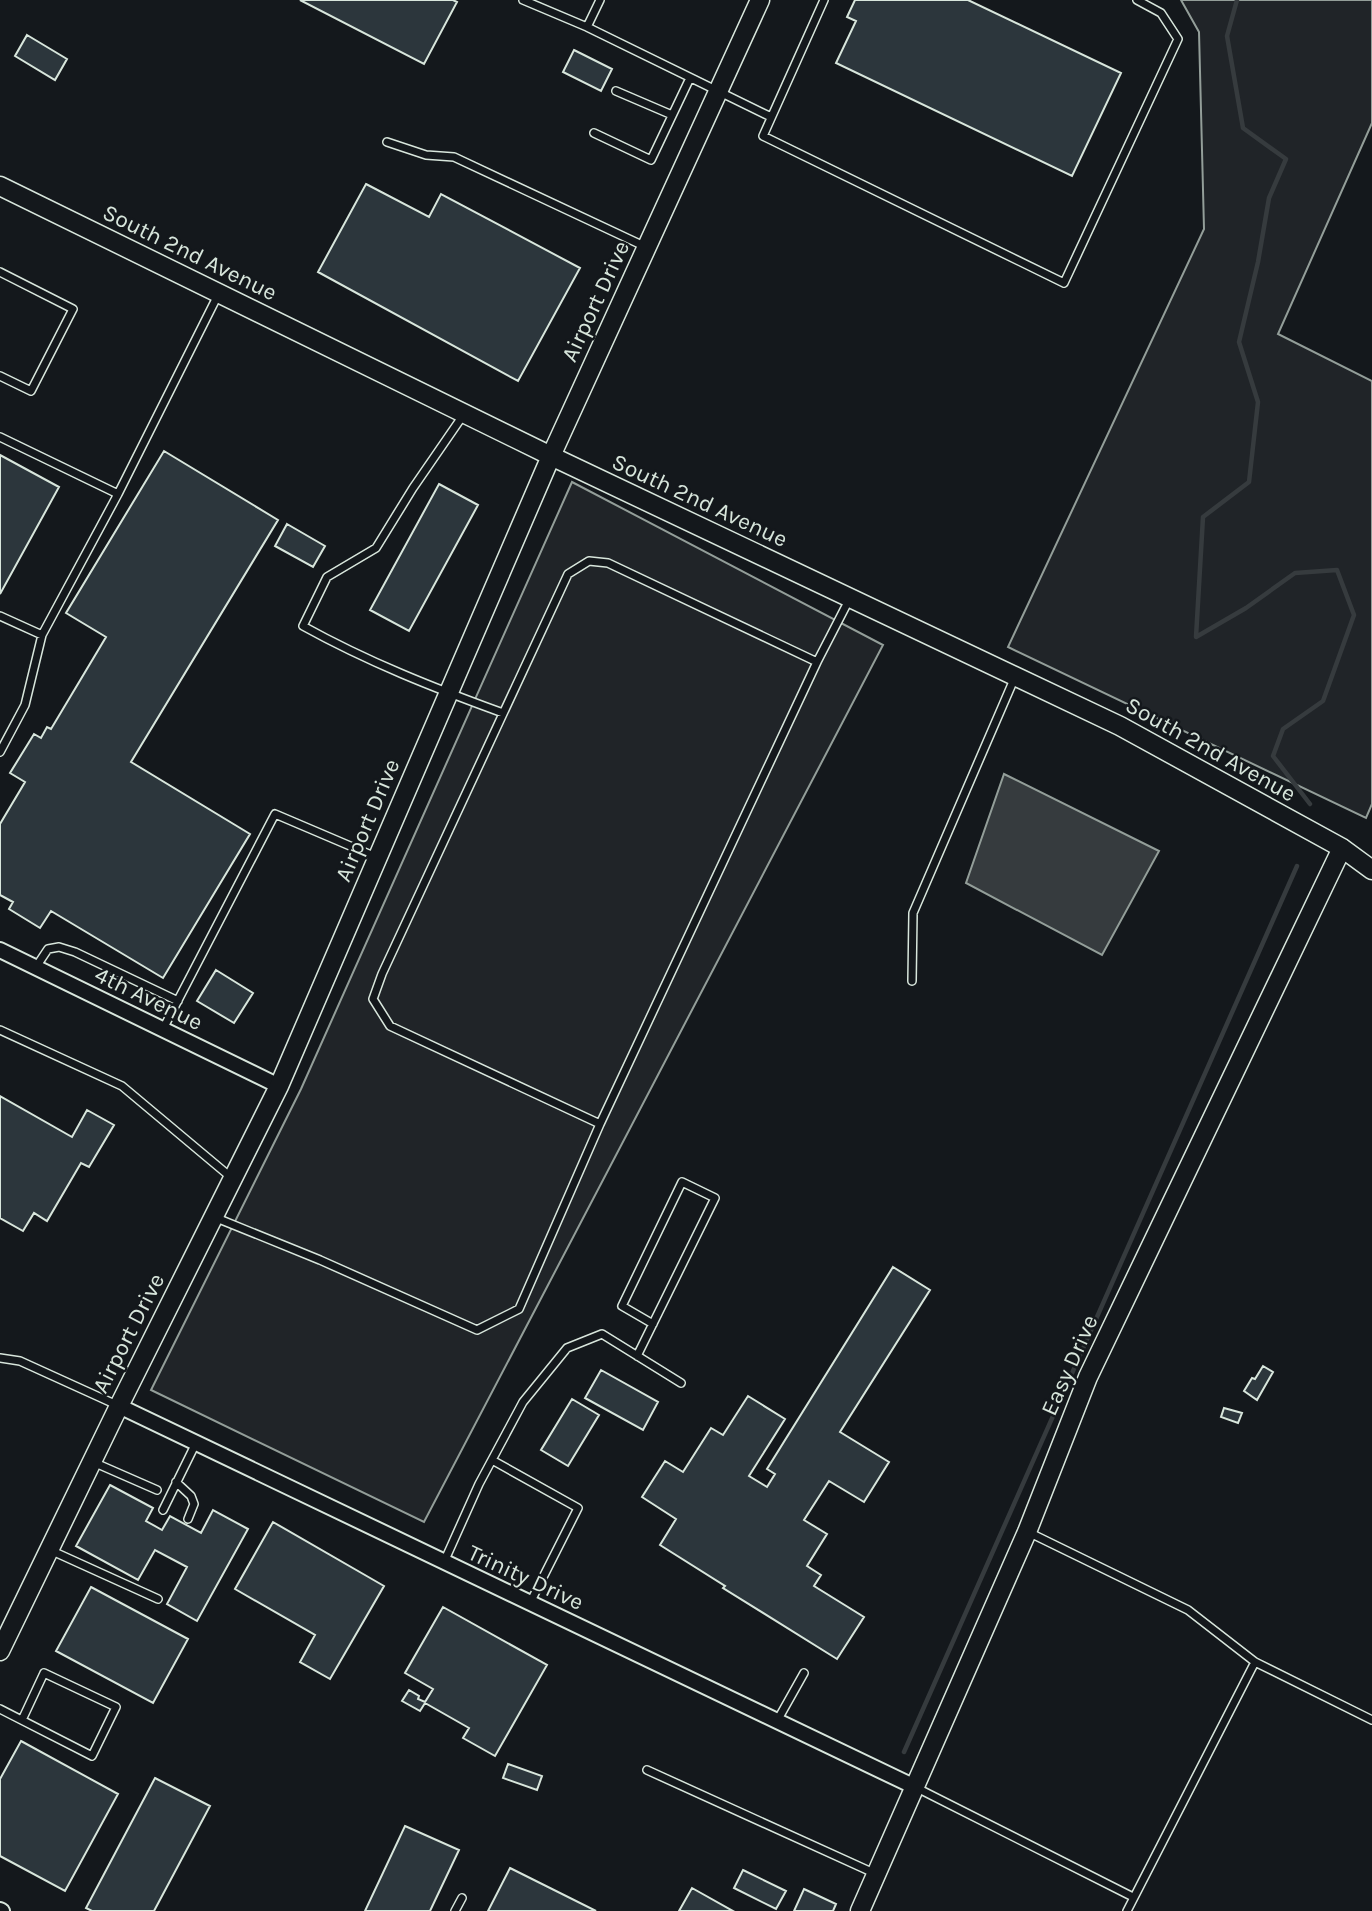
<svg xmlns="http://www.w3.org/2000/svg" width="1372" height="1911" font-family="Karla,sans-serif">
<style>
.green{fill:#202428;stroke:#939e99;stroke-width:2}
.water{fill:#363b3e;stroke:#939e99;stroke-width:2}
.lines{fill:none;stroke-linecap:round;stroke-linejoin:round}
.stream{stroke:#363b3e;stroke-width:4.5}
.building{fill:#2c363c;stroke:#d8e6dc;stroke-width:2}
.service-casing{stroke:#d8e6dc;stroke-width:10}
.minor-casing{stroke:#d8e6dc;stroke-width:18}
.tertiary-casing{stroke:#d8e6dc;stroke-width:21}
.service{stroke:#14181c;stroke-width:7}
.minor{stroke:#14181c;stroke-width:14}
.tertiary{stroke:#14181c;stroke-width:18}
.labels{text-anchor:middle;stroke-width:5;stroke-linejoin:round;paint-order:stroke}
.street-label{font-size:23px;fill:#d8e6dc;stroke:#14181c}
</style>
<rect width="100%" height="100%" fill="#14181c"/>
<path class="green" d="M1181,0H1372V123L1278,334L1372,381V804L1366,818L1008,647L1204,229L1199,32Z
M572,482L883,645L424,1522L151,1390L301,1089Z"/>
<path class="water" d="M1004,774L1159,851L1102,955L966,883Z"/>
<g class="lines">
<path class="stream" d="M1237,0L1227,36L1243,128L1286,159L1269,198L1258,262L1239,342L1258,402L1249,482L1203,517L1196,637L1246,608L1295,573L1337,570L1354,615L1323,701L1283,729L1273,756L1310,804
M904,1752L1297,866"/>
</g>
<path class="building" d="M300,0H453L457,2L424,64Z
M855,0H968L1121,73L1072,176L836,63L856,21L847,17Z
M27,35L67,59L55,80L15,56Z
M574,50L612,69L601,91L563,72Z
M366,184L429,217L441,194L580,268L518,381L318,272Z
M164,451L278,520L131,762L250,834L163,978L51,911L40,928L9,909L13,902L0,895V824L25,782L10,773L34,734L41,738L47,727L51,729L106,637L66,613Z
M0,455L59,487L0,594Z
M439,484L478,505L409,631L370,610Z
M287,524L325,546L313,567L275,546Z
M216,970L253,993L234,1023L197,1001Z
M0,1096L72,1137L87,1110L114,1125L89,1167L81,1163L47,1221L34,1213L23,1231L0,1218Z
M893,1267L930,1290L840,1432L889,1462L864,1502L829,1481L804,1520L827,1534L807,1566L821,1575L814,1586L864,1617L837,1659L723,1588L725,1586L660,1545L676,1519L642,1497L665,1461L683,1472L711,1428L723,1435L748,1396L785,1419L749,1476L767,1487L775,1474L767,1469Z
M1263,1366L1273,1372L1257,1400L1244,1391L1252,1378L1255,1379Z
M601,1370L658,1402L643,1430L585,1398Z
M572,1399L599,1415L568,1466L541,1450Z
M1224,1408L1242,1413L1238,1423L1221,1417Z
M110,1485L153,1508L146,1521L162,1530L170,1516L201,1533L213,1510L248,1529L197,1621L167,1604L187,1567L155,1550L138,1580L76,1546Z
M273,1522L384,1586L330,1679L300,1662L315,1635L235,1589Z
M91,1587L188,1639L153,1703L56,1651Z
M443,1607L547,1665L495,1756L463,1738L469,1728L425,1703L420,1711L402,1701L409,1690L419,1696L418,1699L425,1702L433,1689L405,1673Z
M21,1741L118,1794L65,1891L0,1856V1779Z
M508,1764L542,1776L537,1790L503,1778Z
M155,1778L210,1806L154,1911H92L86,1908Z
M405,1826L459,1850L430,1911H365Z
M510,1868L596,1911H488Z
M743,1870L786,1891L776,1909L734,1888Z
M692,1888L733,1911H679Z
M804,1889L836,1904L833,1911H794Z"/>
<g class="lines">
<g class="service-casing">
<path id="service" d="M523,0L587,27L771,117
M824,0L763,136L1064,283L1178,39L1161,13L1137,0
M587,27L600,0
M616,91L672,115
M594,133L651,160L690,78
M387,142L426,155L454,157L646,247
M0,272L73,309L31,391L0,376
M464,414L413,488L376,548L327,577L303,626C368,662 434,688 503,713
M0,437L118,494
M0,616L42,635
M0,752L25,705L42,635L118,494L219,293
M36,967L48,949L59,947L75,952L178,1001
M912,981L913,913L1015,677
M163,1029L275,814L376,857
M0,1030L122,1086L233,1179
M600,1124L390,1026L373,999L382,974L568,574L589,561L608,563L817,662
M214,1217L320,1260L477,1330L519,1309L600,1124L817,662L849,600
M637,1356L715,1198L682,1182L622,1306L653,1324
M0,1358L20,1361L119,1406
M492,1460L578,1508L530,1603
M93,1462L157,1490
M176,1482L191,1496L194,1504L188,1519
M163,1510L196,1443
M1028,1532L1188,1610L1255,1662L1372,1720
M50,1550L158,1599
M444,1562L479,1484L523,1402L567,1348L602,1334L681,1383
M0,1709L92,1756L116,1707L44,1673L22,1720
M777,1721L804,1673
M647,1770L876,1874
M915,1787L1133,1897
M455,1911L462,1898
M1127,1911L1255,1662"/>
</g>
<g class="minor-casing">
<path id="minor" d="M0,950L279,1086
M119,1406L915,1787
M0,1910L2,1911"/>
</g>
<g class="tertiary-casing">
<path id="tertiary" d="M0,186L551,456L1120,726L1342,848L1372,870
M0,1651L119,1406L279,1086L551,456L760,0
M860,1911L1027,1532L1088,1377L1342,848"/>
</g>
<use href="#service" class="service"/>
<use href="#minor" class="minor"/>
<use href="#tertiary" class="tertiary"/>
</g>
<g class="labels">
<g class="street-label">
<text transform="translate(190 252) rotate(26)" y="8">South 2nd Avenue</text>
<text transform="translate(595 301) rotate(-65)" y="8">Airport Drive</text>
<text transform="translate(700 500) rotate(25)" y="8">South 2nd Avenue</text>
<text transform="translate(1211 749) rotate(29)" y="8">South 2nd Avenue</text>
<text transform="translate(367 820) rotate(-67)" y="8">Airport Drive</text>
<text transform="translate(149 998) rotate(26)" y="8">4th Avenue</text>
<text transform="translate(128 1333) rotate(-63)" y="8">Airport Drive</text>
<text transform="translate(1069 1365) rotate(-66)" y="8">Easy Drive</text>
<text transform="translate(526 1577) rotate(25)" y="8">Trinity Drive</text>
</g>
</g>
</svg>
